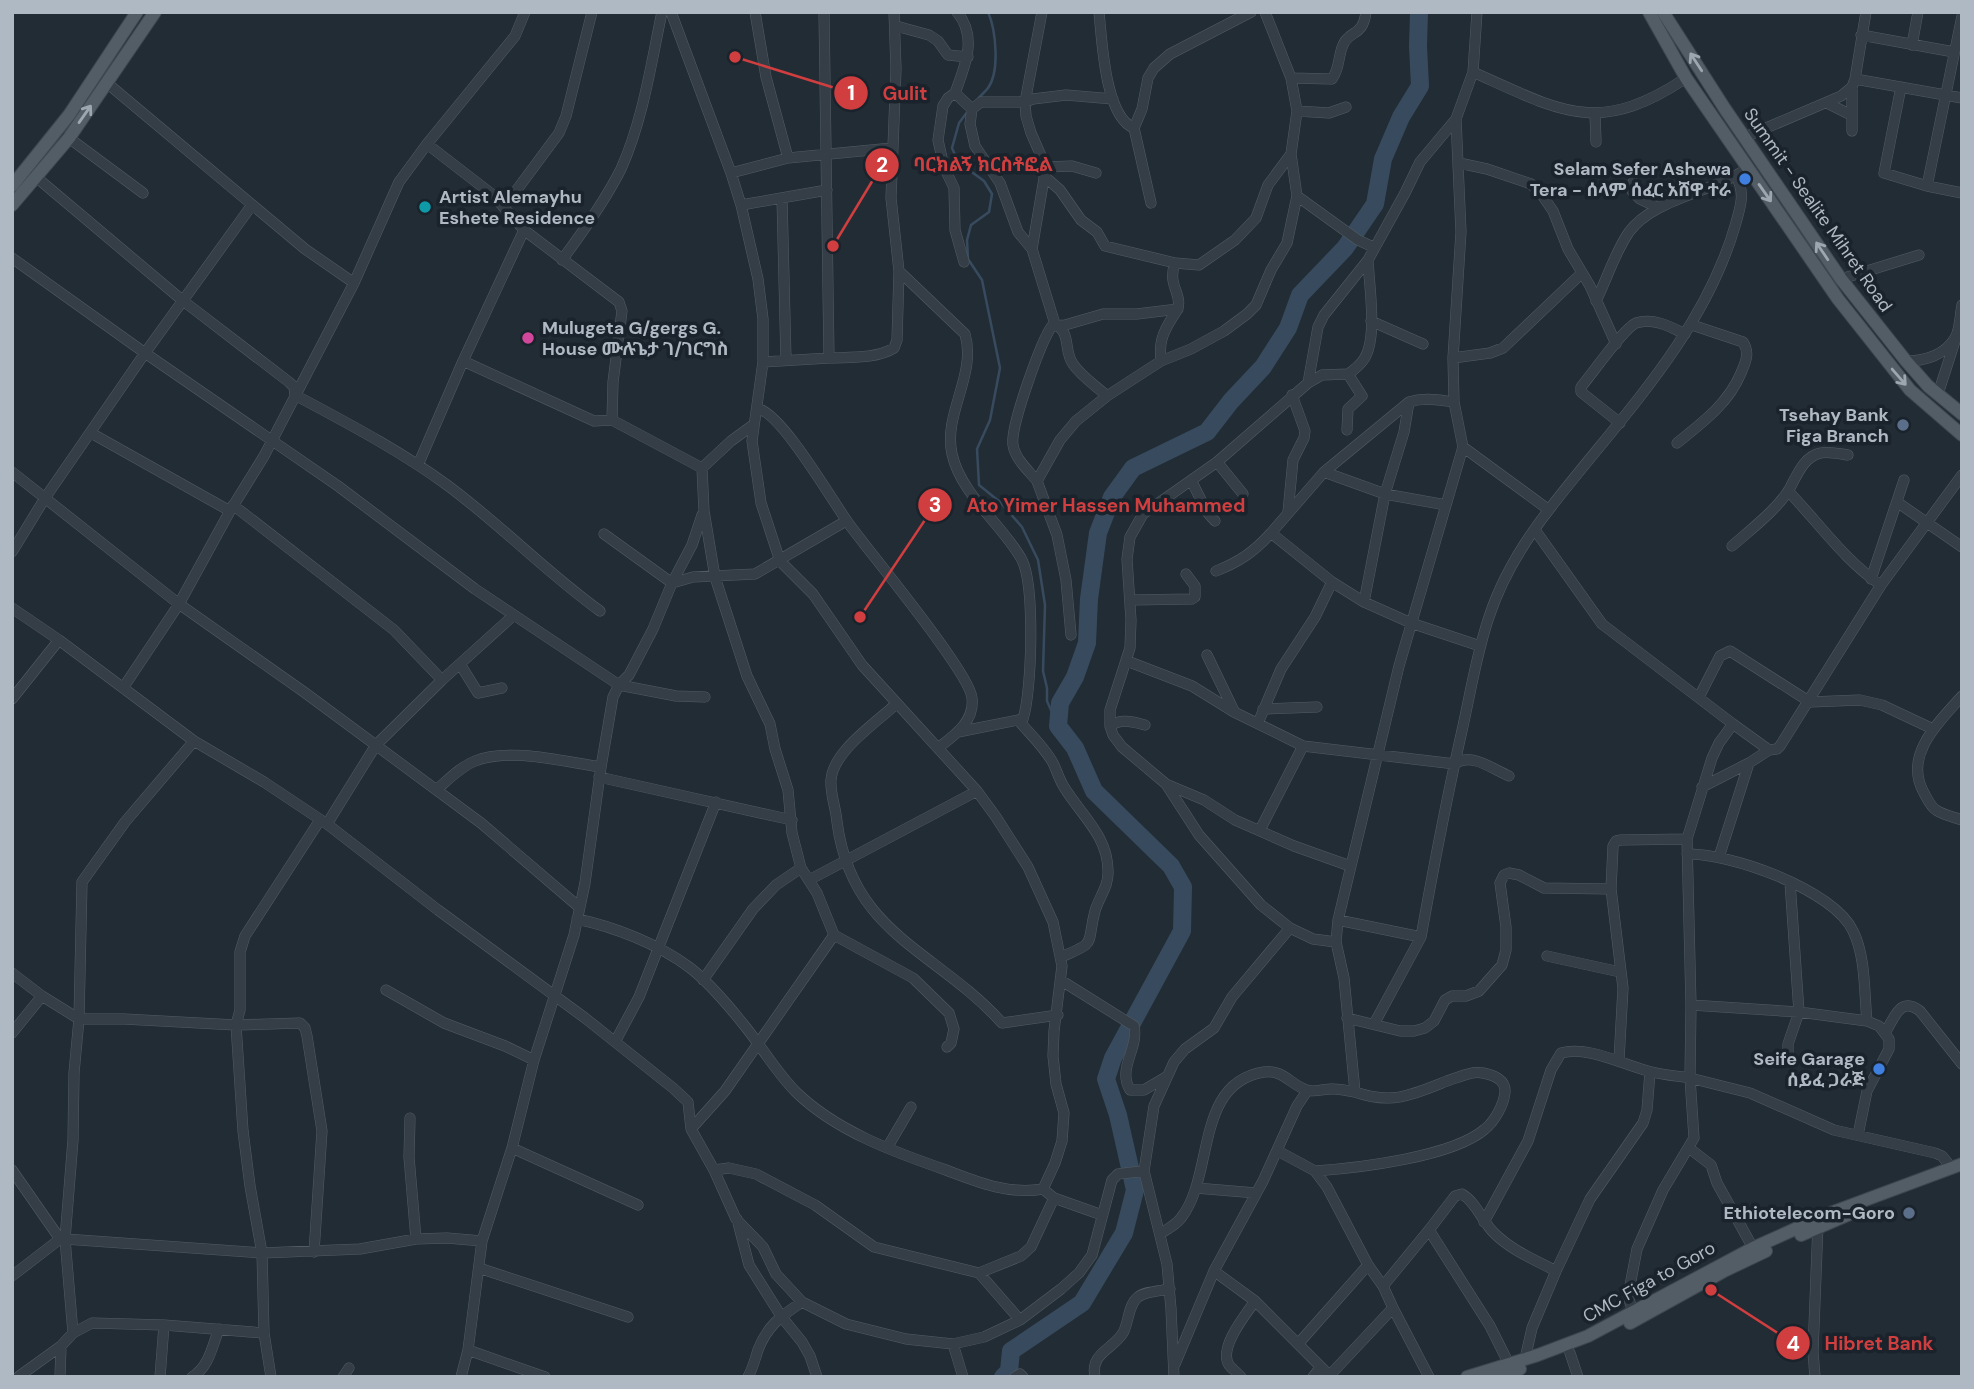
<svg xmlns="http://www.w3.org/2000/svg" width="1974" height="1389" font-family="'DM Sans','Noto Sans Ethiopic',sans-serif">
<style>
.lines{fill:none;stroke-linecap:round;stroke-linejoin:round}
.stream{stroke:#384b5e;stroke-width:2.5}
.river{stroke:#384b5e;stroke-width:18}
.minor-casing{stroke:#525c64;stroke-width:11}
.major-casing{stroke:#3e4750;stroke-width:14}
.minor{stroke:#353e46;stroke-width:10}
.major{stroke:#535d66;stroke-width:12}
.oneway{stroke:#9da7b0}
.shop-dot{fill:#3f7fe0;stroke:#1a232b;stroke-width:2.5}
.culture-dot{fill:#0f9aa8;stroke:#1a232b;stroke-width:2.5}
.hotel-dot{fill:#d1479c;stroke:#1a232b;stroke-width:2.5}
.service-dot{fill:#5c6f8a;stroke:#1a232b;stroke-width:2.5}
.labels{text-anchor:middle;stroke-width:7;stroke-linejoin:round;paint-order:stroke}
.poi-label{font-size:18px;font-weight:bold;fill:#afb9c3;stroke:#1a232b;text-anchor:end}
.street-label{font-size:18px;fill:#afb9c3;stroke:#1a232b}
.leader{fill:none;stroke:#d03e3f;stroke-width:2.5}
.callout-dot{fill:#d03e3f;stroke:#1a232b;stroke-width:2.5}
.mark-label{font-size:21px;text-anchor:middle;font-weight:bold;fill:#fff}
.callout-label{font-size:19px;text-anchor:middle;font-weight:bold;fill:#d03e3f;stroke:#1a232b;stroke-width:7;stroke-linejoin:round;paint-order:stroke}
</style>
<rect width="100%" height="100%" fill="#222c35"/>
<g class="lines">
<path class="stream" d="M977,100C980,96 985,92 988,88C1000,72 996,30 988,12
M968,111L959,123L952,148L958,162L984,181L992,194L989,212L971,225L967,240L968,259L982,280L1000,368L990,420L977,449L979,485L1000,502L1022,527L1038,560L1045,605L1043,671L1047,688V701L1058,726"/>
<path class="river" d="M1003,1377L1009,1371L1011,1351L1082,1303L1124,1233L1135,1190L1118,1115L1106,1079L1113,1058L1182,931L1183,887L1171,866L1094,791L1075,748L1058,726L1060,703L1075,677L1087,643L1089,599L1098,533L1112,497L1133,468L1207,432L1231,401L1263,367L1288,328L1300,295L1345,248L1375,204L1383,159L1401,117L1420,86L1418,46L1419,12"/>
<g class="minor-casing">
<path id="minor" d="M671,12L731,173L741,205L758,279L763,319V362L752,441L761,503L780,561L813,594L862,665L977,791L996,817L1028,867L1053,922L1062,966L1054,1031L1053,1056L1056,1084L1064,1113L1062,1141L1055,1163L1043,1189
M755,12L766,77L788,158L892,148
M824,12L829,358C850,357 876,359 894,348L897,340L899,271L891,198L896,69L894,12
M957,12C978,37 965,66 955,93L972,109
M1042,12L1025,102L1026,116L1031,133L1046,167L1032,249L1055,324C1072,334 1063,350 1073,364C1081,376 1096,386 1107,396
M1099,12C1102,41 1105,117 1134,128
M1866,12L1855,79L1962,98
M896,26L929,35L938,41L948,55L968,57
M1861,35L1954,52
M1912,45L1918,12
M1473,72C1560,111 1598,137 1686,78
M1291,78L1332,79C1340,68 1338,56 1343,45C1349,30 1363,37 1366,12
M107,83L305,249L354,283
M1901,87L1884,173L1927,186L1962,16
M955,93L948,98L943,106L938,140L944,167L954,188L955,230L964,262
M1827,103L1851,115
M1297,111L1329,113L1346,107
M1595,113L1596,142
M1852,131V87
M1745,137L1841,96L1852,87L1855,79
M69,138L143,193
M427,144L493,195L524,230L619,302L622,311L613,382L612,420
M1459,163L1487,169L1531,184L1542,195L1553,211L1568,249L1590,286L1616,344
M1046,167L1072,166L1096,173
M731,173L788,158
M1044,176L1060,190L1081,220L1097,232L1105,246L1175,263
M36,177L182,300L289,382L294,387L295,395C347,423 399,450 447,485C500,524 546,572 600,611
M1633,182L1632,191L1640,199L1657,207
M1927,186L1962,193
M1297,196L1358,240L1373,247
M782,198L786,360
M1151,203L1134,128L1142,109L1148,78L1154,68L1170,54L1251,12
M741,205L827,190
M504,207L559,133L566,116L592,12
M524,230L463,361L594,421L612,420L702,468L704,511L715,577L747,676L770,724L775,749L788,790L792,833L801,868L817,893L834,935L913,978L949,1013L954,1029L951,1043L947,1047
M1032,249L1018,232L1000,183L975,146L970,124L972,109L981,102H1025L1033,99L1066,95L1113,99
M12,258L145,353L338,486L475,589L619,685L676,696L705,697
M562,260C582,233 606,199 621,169C643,120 651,64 662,12
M899,271L965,334C977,375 943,413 952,454C961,495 1003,525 1022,560C1035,586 1032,691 1023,719L958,732
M1841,279L1919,255
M1596,301C1607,279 1615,252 1629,232C1654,198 1712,193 1748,168
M1371,321L1423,344
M1453,358L1490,353L1503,348L1582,273
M1161,361C1159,343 1162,334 1172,318C1173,317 1178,309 1178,308C1182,293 1167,285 1175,263L1199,265L1235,240L1256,218L1268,185L1291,154
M1906,361C1925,361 1945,355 1955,338C1960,330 1960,314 1962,305
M763,362L829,358
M1308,383L1322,375L1348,374C1354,370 1360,365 1364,359C1378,338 1369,285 1368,260
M1938,394L1956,338
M1454,402C1438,400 1425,397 1409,402L1404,432L1385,494L1364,602L1411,623L1480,646
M758,409C781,412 833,502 849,524C870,553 970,673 972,698C975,721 955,735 938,748
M1620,423L1581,392V387C1592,374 1624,328 1636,323C1653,317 1671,327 1685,334
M1347,430L1348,409L1362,396L1348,374
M91,433L230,511
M1677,443C1703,422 1728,404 1741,373C1746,361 1750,353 1743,342L1692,325
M1463,447L1549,510
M1217,462L1243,494
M418,465L463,361
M702,468L731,441L753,425
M12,472L179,604L304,692L481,823L579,907
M1324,472L1385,494L1446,505
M1037,481C1029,471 1015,459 1013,445C1010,427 1041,341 1052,326L1065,325L1103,314H1137L1178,309
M1192,482L1207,512L1215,521
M1788,491C1819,523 1844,560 1881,585
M1897,502L1962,547
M233,505L394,630L442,680
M1288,512L1293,460L1304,438L1305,431L1292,395
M1535,530L1602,624L1733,724
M604,534L672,583L693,577L755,574L846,521
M1732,546C1750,530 1778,509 1790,488C1797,475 1804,456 1821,453C1829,451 1840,454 1848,455
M12,552L45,498L145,353L252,205
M1216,571C1239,562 1254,552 1271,533
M1871,579L1904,480
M1130,600L1192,599L1195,597V586L1186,574
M1364,602L1332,582L1271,533L1324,472L1409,402
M12,608L59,640L194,741L264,782L327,824L438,910L585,1018L673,1088L688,1102L691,1129L714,1170L736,1219L763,1247L776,1274L802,1302L846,1324L906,1339L953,1344L984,1337L1020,1320L1061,1289L1079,1273L1092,1255L1112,1180L1118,1174L1144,1171
M1071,635L1066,580L1057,535L1037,481L1060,440L1076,421L1107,396L1161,361L1191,349L1224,331L1247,314L1256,305L1271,270L1287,243L1297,196L1291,154L1297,111L1291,78L1265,12
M1207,655L1234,711
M1127,661L1192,686L1234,712L1303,746L1260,830
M460,664L478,693L502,688
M123,688L179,604L230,511L264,456L354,283L399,182L427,144L515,36L525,12
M1962,696C1939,722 1904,754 1923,791C1927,798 1930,806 1936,810C1943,815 1954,817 1962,820
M1699,697L1720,656L1730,651L1810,702L1860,700L1882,705L1933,729
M12,699L59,640
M896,704C876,723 833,751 831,780C830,794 836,808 837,822C852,935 935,949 1002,1023L1058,1015
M1263,709L1317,707
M1019,721C1030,734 1045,748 1053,763C1057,771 1059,779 1064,787C1081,815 1108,836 1108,871C1109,886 1099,897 1095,911C1086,945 1098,942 1061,957
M1258,723L1281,669L1315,617L1332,582
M1110,726C1121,718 1133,722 1145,725
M1303,746L1455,764C1472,752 1492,769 1509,776
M599,777L792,820
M1166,784L1204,800L1235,820L1294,846L1350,866
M1702,787L1749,763L1769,750
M436,790C448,780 460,767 475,761C509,747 565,762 601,767
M327,824L376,745L442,680L514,615
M1687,854C1731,853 1834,890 1853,931C1866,957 1864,993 1867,1021
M1719,857L1749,763
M809,880L977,791
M577,919C615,927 658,944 689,967C709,982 728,1005 744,1025C762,1047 776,1072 796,1092C836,1131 894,1152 946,1170C978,1182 1008,1195 1043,1189L1054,1198L1102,1215
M1338,920L1421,937C1433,870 1446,802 1461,735C1470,696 1476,655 1489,617C1502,577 1525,540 1551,507C1619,419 1703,336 1735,226C1740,208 1746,194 1736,176
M1336,942L1313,939L1290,928L1261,905L1199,835L1166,784L1122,747L1113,735L1110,726V710L1130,648L1131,620L1127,559L1130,537L1143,514L1217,462L1308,383L1318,327L1324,315L1368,260L1405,193L1420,162L1456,119
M1547,956L1620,972
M12,973L42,996L79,1019H124L236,1025L300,1023L305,1028L307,1036L322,1131L314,1252
M703,980L753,909L776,885L801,868
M1062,981L1134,1026C1139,1049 1117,1068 1130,1090H1144L1166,1077
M386,990L444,1023L505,1046L534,1060
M1691,1005L1799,1012L1867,1021L1879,1026L1889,1039V1049L1867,1091L1858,1135
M1347,1018L1400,1031H1414L1425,1028L1434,1021L1445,1000L1452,996H1466L1479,991L1502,965L1506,950V927L1500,883L1504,875L1509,873L1519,875L1544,888L1611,889
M1374,1024L1421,937
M12,1033L42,996
M1885,1033C1895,1017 1900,996 1920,1011L1962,1064
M615,1042L639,997L716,802
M1788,1053V1044L1799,1012L1790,882
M1619,1060L1623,988L1611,889L1613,846L1616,841L1621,840L1687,839
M1307,1091L1297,1106L1263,1181L1214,1271L1255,1301L1331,1377
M410,1118L409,1157L416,1239
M691,1129L725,1091L834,935
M512,1148L638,1205
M887,1148L911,1107
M1689,1148L1711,1165L1717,1183L1753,1248
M1278,1151L1315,1171L1327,1187L1368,1265L1383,1286L1393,1308
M12,1170L60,1239
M714,1170L729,1168L756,1174L815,1205L874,1247L979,1273L1020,1320
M1315,1171C1358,1168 1453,1157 1485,1129C1495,1121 1504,1104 1505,1092C1506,1080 1494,1075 1483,1073C1471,1071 1459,1077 1447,1081C1412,1095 1392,1105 1355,1092
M1196,1188L1256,1193
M737,1219L749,1265L781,1316L802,1342L810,1356L817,1377
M1484,1222L1528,1141L1551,1070L1561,1053C1589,1045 1625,1066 1652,1072C1664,1075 1678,1076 1690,1078L1691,1005L1687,839L1712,758L1719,743L1733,724L1769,750L1777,749L1780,746L1881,585L1962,475
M1429,1230L1455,1196L1462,1194C1476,1202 1482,1221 1494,1233C1511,1250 1535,1260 1556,1271L1590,1199L1643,1123L1647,1110L1650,1072
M1160,1234C1167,1229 1176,1225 1181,1218C1215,1175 1194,1083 1264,1072C1283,1069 1292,1086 1307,1090C1314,1093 1326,1088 1334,1089C1341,1089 1348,1091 1355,1092L1344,978L1336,942L1338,920L1399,666L1463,447L1454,402L1453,358L1461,232L1456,119L1473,72L1477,12
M479,1268L628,1317
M979,1273L1021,1256L1031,1247L1054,1198
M12,1276L60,1239H65L262,1253L360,1249L416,1239L447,1238L482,1241
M1383,1286L1429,1230L1490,1326L1509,1364
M1633,1312L1628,1296L1637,1249L1663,1190L1694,1138L1690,1078L1750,1093L1834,1130L1935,1153L1942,1156L1951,1167
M73,1333L65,1239L73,1140L74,1073L79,1019L82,882L125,822L194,741
M953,1344L963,1377
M1298,1344L1368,1265
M468,1350L545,1377
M1570,1353L1578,1377
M1525,1359L1532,1328L1556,1271
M1175,1364L1214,1271
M1330,1375L1393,1308L1429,1377
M18,1377L61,1346L73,1333L92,1323L164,1325L264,1333
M60,1377L61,1346
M160,1377L164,1325
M192,1377C209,1367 212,1347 219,1329
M271,1377L264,1333L262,1253L250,1186L243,1131L236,1025L240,1010V952L245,936L320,820
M343,1377L349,1368
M461,1377L468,1350L482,1241L512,1148L534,1060L574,935L585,883L601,767L613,697L619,685L629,675L653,629L672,583L692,545L702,515
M748,1377C753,1368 755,1359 758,1350C767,1326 781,1316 802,1302
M1015,1377L1020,1374L1023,1377
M1095,1377C1090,1353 1112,1350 1123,1333C1129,1322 1128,1305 1138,1297C1146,1291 1160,1291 1170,1289
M1174,1377L1171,1309L1167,1264L1144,1171L1154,1106L1174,1062L1185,1049L1214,1028L1232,997L1290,928
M1241,1377C1238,1373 1232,1369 1229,1365C1218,1348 1246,1314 1255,1301
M1313,1377L1320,1368
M1815,1377L1813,1352L1818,1224"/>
</g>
<g class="major-casing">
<path id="major" d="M1649,12L1686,78L1838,299L1910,390L1962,435
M1663,12L1725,109L1841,279L1906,361L1928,386L1962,414
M12,186L69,115L137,12
M12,205L69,138L155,12
M1801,1235L1852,1213
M1630,1323L1724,1271L1766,1251
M1467,1377L1538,1355L1588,1336L1753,1248L1833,1212L1962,1164
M1497,1377L1520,1369"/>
</g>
<use href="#minor" class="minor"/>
<use href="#major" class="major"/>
</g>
<defs><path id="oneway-shaft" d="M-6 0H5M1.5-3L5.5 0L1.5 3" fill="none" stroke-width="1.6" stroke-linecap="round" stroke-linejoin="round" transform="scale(1.75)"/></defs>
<g class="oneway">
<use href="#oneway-shaft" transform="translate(1696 62) rotate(-123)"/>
<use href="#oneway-shaft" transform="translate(85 114) rotate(-55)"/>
<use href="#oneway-shaft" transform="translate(1765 193) rotate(55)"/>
<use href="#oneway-shaft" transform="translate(1822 251) rotate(-124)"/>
<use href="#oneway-shaft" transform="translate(1899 377) rotate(49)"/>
</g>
<g class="shop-dot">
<circle cx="1745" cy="179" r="7"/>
<circle cx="1879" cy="1069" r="7"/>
</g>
<circle class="culture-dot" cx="425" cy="207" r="7"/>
<circle class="hotel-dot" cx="528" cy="338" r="7"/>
<g class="service-dot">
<circle cx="1903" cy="425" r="7"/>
<circle cx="1909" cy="1213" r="7"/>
</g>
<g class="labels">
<g class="poi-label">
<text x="1731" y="175">Selam Sefer Ashewa<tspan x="1731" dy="21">Tera - ሰላም ሰፈር አሸዋ ተራ</tspan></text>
<text x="439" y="203" text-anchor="start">Artist Alemayhu<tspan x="439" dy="21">Eshete Residence</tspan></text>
<text x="542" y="334" text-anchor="start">Mulugeta G/gergs G.<tspan x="542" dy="21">House ሙሉጌታ ገ/ገርግስ</tspan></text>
<text x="1889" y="421">Tsehay Bank<tspan x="1889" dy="21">Figa Branch</tspan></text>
<text x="1865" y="1065">Seife Garage<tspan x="1865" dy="21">ሰይፈ ጋራጅ</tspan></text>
<text x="1895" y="1219">Ethiotelecom-Goro</text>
</g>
<g class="street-label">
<text transform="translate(1818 210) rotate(55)" y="6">Summit - Sealite Mihret Road</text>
<text transform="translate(1649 1282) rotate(-29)" y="6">CMC Figa to Goro</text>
</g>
</g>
<path class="leader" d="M735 57L851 93M833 246L882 165M860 617L935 505M1711 1290L1793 1343"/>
<g class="callout-dot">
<circle cx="735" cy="57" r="7"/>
<circle cx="833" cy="246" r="7"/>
<circle cx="860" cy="617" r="7"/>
<circle cx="1711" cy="1290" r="7"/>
<circle cx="851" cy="93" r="18"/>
<circle cx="882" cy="165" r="18"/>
<circle cx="935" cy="505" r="18"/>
<circle cx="1793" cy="1343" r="18"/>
</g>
<g class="mark-label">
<text x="851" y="100">1</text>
<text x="882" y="172">2</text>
<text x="935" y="512">3</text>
<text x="1793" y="1351">4</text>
</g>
<g class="callout-label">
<text x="905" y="100">Gulit</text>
<text x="983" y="171">ባርክልኝ ክርስቶፎል</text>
<text x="1106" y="512">Ato Yimer Hassen Muhammed</text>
<text x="1879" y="1350">Hibret Bank</text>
</g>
<rect width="1974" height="1389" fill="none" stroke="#afb9c3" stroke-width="28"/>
</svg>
